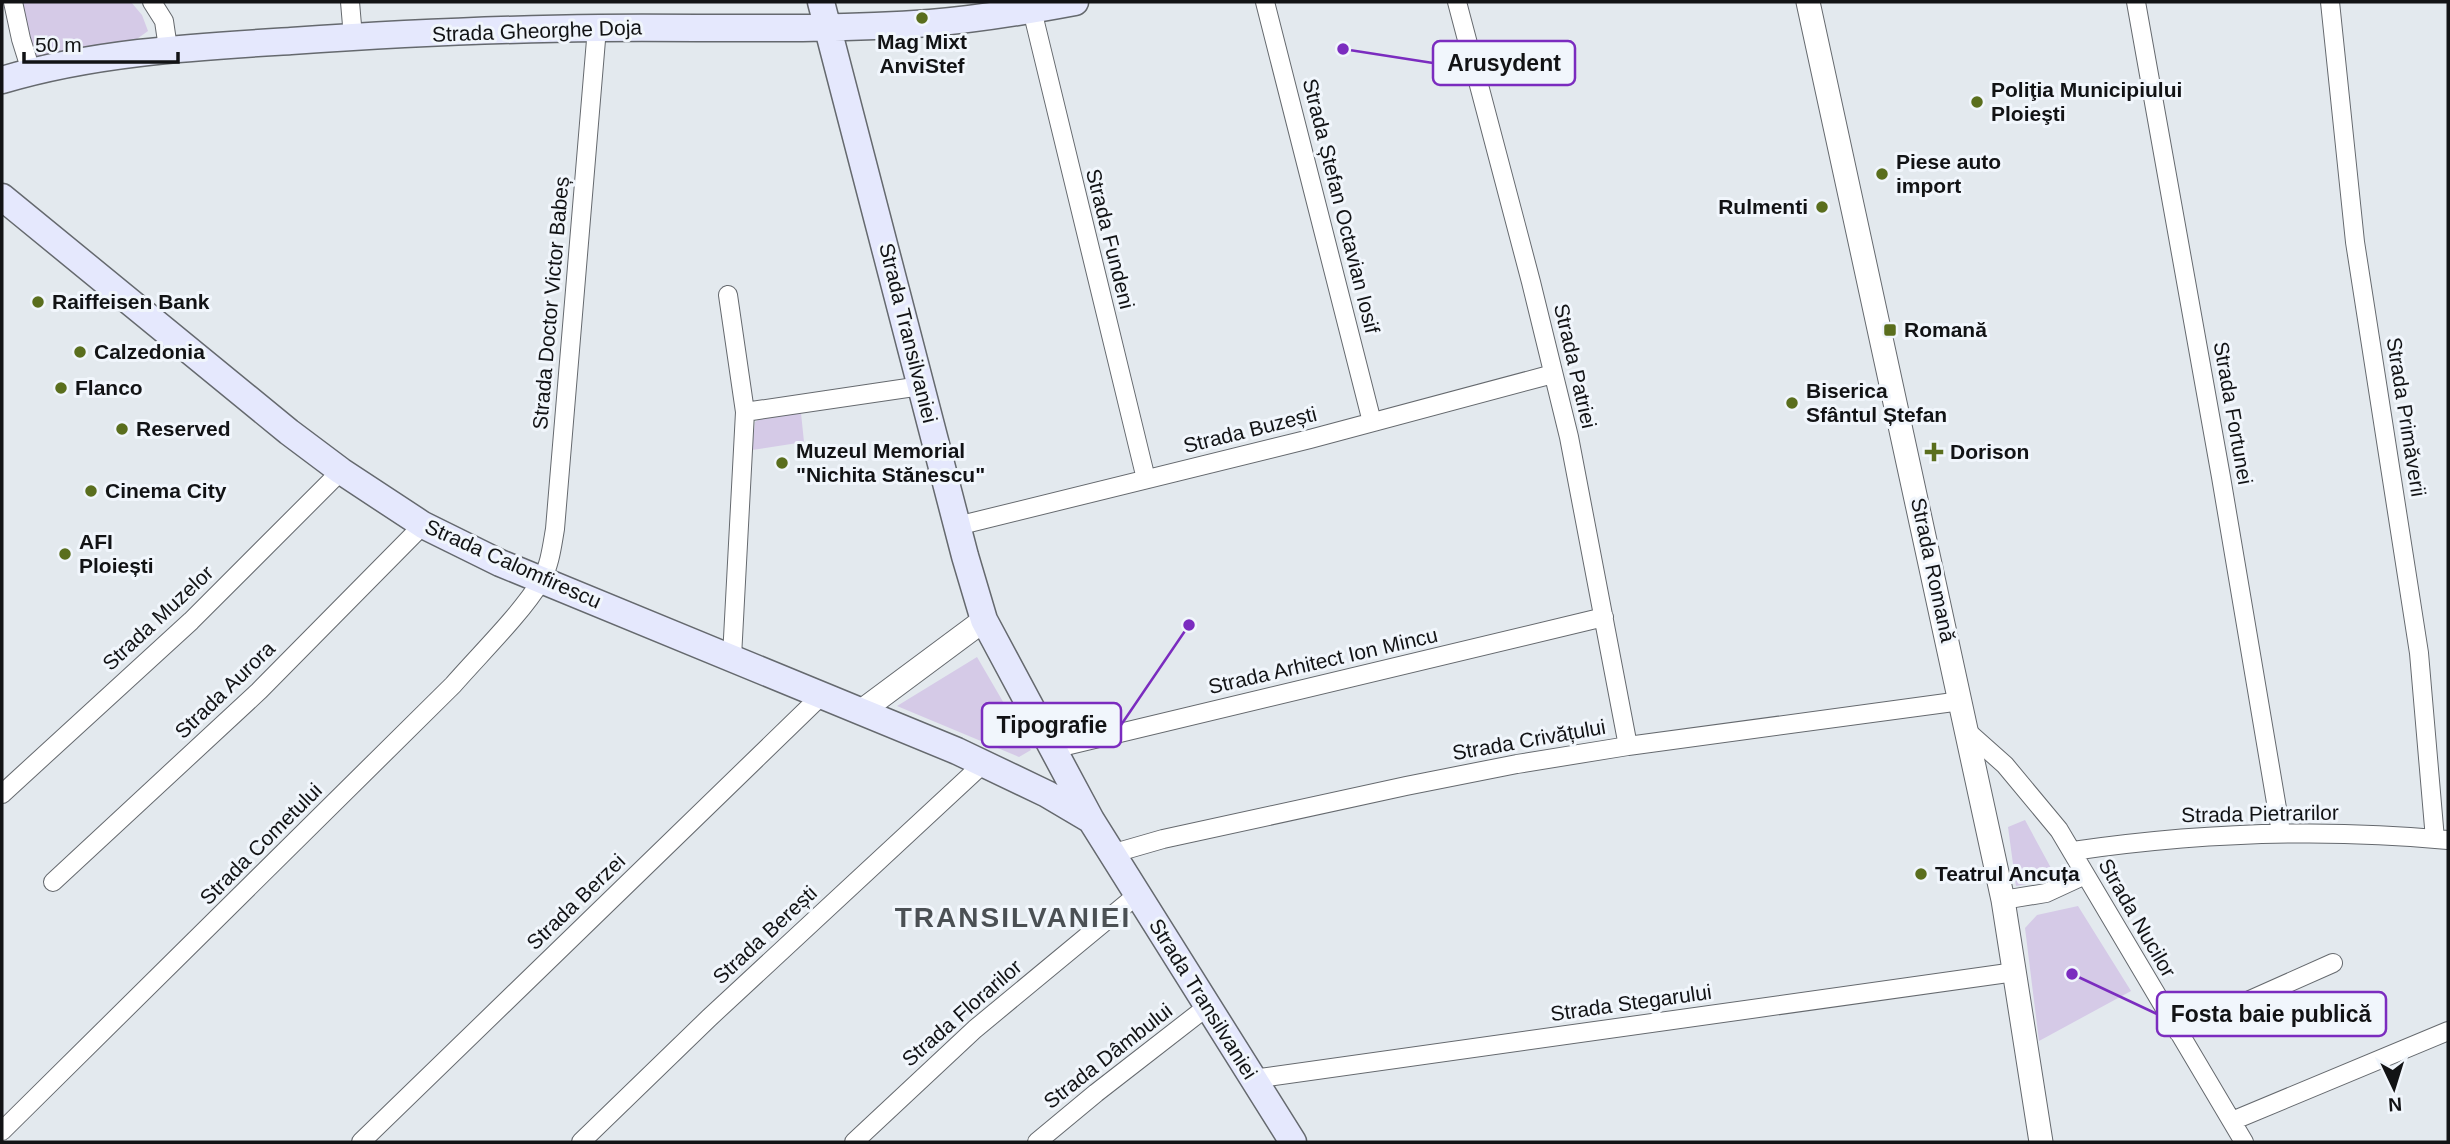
<svg xmlns="http://www.w3.org/2000/svg" width="2450" height="1144" font-family="Arial,sans-serif">
<style>
.green{fill:#d5cae7}
.lines{fill:none;stroke-linecap:round;stroke-linejoin:round}
.minor-casing{stroke:#65696e;stroke-width:20}
.tertiary-casing{stroke:#65696e;stroke-width:25}
.secondary-casing{stroke:#65696e;stroke-width:29}
.minor{stroke:#fff;stroke-width:18}
.tertiary{stroke:#fff;stroke-width:23}
.secondary{stroke:#e5e8fd;stroke-width:26}
.poi-dot{fill:#5a6e1d;stroke:#f1f6fc;stroke-width:2.5}
.labels{text-anchor:middle;stroke-width:6;stroke-linejoin:round;paint-order:stroke}
.street-label{font-size:21px;fill:#121315;stroke:#f1f6fc}
.poi-label{font-size:21px;font-weight:bold;fill:#121315;stroke:#f1f6fc;text-anchor:start}
.district-label{font-size:28px;font-weight:bold;letter-spacing:2px;fill:#4b5054;stroke:#f1f6fc}
.leader{fill:none;stroke:#7b2cbf;stroke-width:2.5}
.callout-dot{fill:#7b2cbf;stroke:#f1f6fc;stroke-width:2.5}
.callout{fill:#f1f6fc;stroke:#7b2cbf;stroke-width:2.5}
.callout-label{font-size:23px;text-anchor:middle;font-weight:bold;fill:#121315}
</style>
<rect width="100%" height="100%" fill="#e3e9ee"/>
<path class="green" d="M23,2H131L142,15L148,31L134,41L37,62L23,21Z
M801,413L804,442L752,450L755,422L761,418Z
M977,657L1031,750L1019,757L897,706Z
M2025,820L2051,868L2042,881L2016,886L2008,827Z
M2078,906L2131,991L2039,1041L2025,928L2037,915Z"/>
<g class="lines">
<g class="minor-casing">
<path id="minor" d="M13,2L21,39L31,71
M152,2L164,21L168,48
M350,2L353,37
M1265,2L1372,422
M1457,2L1531,282L1569,437L1628,746
M2136,2L2221,477L2281,832
M2330,2L2355,242L2419,653L2435,839
M1032,10L1146,479
M728,295L745,412L732,657
M745,412L921,386
M957,526L1310,439L1553,374
M1969,733L2005,765L2059,830L2244,1142
M1053,749L1604,617
M2,794L191,621L341,471
M2073,851C2197,833 2323,828 2448,840
M1111,854L1163,839L1406,786L1517,764L1628,746L1961,701
M53,882L259,691L423,525
M2003,900L2046,893L2085,875
M2178,1032L2333,963
M1253,1079L2015,972
M2232,1121L2448,1031
M2,1131L453,685C480,654 521,614 541,581C550,565 552,546 555,529L597,28
M361,1142L823,694
M581,1142L709,1018L984,763
M854,1142L975,1029L1137,895
M1037,1142L1096,1093L1208,1006"/>
</g>
<g class="tertiary-casing">
<path id="tertiary" d="M1808,2L2003,900L2041,1142
M863,710L984,620"/>
</g>
<g class="secondary-casing">
<path id="secondary" d="M821,2L965,556L984,620L1091,820L1293,1142
M2,80C96,52 194,47 291,41C394,34 497,29 600,28C710,27 820,31 930,23C979,19 1027,11 1075,2
M2,197L289,432L341,471L423,525L500,563L957,751L1047,794L1091,820"/>
</g>
<use href="#minor" class="minor"/>
<use href="#tertiary" class="tertiary"/>
<use href="#secondary" class="secondary"/>
</g>
<g class="poi-dot">
<circle cx="922" cy="18" r="7"/>
<circle cx="1977" cy="102" r="7"/>
<circle cx="1882" cy="174" r="7"/>
<circle cx="1822" cy="207" r="7"/>
<circle cx="38" cy="302" r="7"/>
<rect x="1883" y="323" width="14" height="14" rx="3.5"/>
<circle cx="80" cy="352" r="7"/>
<circle cx="61" cy="388" r="7"/>
<circle cx="1792" cy="403" r="7"/>
<circle cx="122" cy="429" r="7"/>
<path d="M1930.5 441.5h7v7h7v7h-7v7h-7v-7h-7v-7h7z"/>
<circle cx="782" cy="463" r="7"/>
<circle cx="91" cy="491" r="7"/>
<circle cx="65" cy="554" r="7"/>
<circle cx="1921" cy="874" r="7"/>
</g>
<g class="labels">
<g class="street-label">
<text transform="translate(537 31) rotate(-2)" y="7">Strada Gheorghe Doja</text>
<text transform="translate(1341 206) rotate(76)" y="7">Strada Ștefan Octavian Iosif</text>
<text transform="translate(1110 239) rotate(76)" y="7">Strada Fundeni</text>
<text transform="translate(551 303) rotate(-85)" y="7">Strada Doctor Victor Babeș</text>
<text transform="translate(908 333) rotate(76)" y="7">Strada Transilvaniei</text>
<text transform="translate(1575 366) rotate(77)" y="7">Strada Patriei</text>
<text transform="translate(2233 413) rotate(80)" y="7">Strada Fortunei</text>
<text transform="translate(2406 417) rotate(81)" y="7">Strada Primăverii</text>
<text transform="translate(1250 430) rotate(-14)" y="7">Strada Buzești</text>
<text transform="translate(513 564) rotate(24)" y="7">Strada Calomfirescu</text>
<text transform="translate(1933 570) rotate(78)" y="7">Strada Romană</text>
<text transform="translate(158 618) rotate(-43)" y="7">Strada Muzelor</text>
<text transform="translate(1323 661) rotate(-13)" y="7">Strada Arhitect Ion Mincu</text>
<text transform="translate(225 690) rotate(-44)" y="7">Strada Aurora</text>
<text transform="translate(1529 740) rotate(-10)" y="7">Strada Crivățului</text>
<text transform="translate(2260 814) rotate(-1)" y="7">Strada Pietrarilor</text>
<text transform="translate(261 844) rotate(-45)" y="7">Strada Cometului</text>
<text transform="translate(576 902) rotate(-44)" y="7">Strada Berzei</text>
<text transform="translate(2137 918) rotate(60)" y="7">Strada Nucilor</text>
<text transform="translate(765 935) rotate(-43)" y="7">Strada Berești</text>
<text transform="translate(1203 999) rotate(58)" y="7">Strada Transilvaniei</text>
<text transform="translate(1631 1003) rotate(-8)" y="7">Strada Stegarului</text>
<text transform="translate(962 1013) rotate(-41)" y="7">Strada Florarilor</text>
<text transform="translate(1108 1056) rotate(-38)" y="7">Strada Dâmbului</text>
</g>
<g class="poi-label">
<text x="922" y="49" text-anchor="middle">Mag Mixt<tspan x="922" dy="24">AnviStef</tspan></text>
<text x="1991" y="97">Poliţia Municipiului<tspan x="1991" dy="24">Ploieşti</tspan></text>
<text x="1896" y="169">Piese auto<tspan x="1896" dy="24">import</tspan></text>
<text x="1808" y="214" text-anchor="end">Rulmenti</text>
<text x="52" y="309">Raiffeisen Bank</text>
<text x="1904" y="337">Romană</text>
<text x="94" y="359">Calzedonia</text>
<text x="75" y="395">Flanco</text>
<text x="1806" y="398">Biserica<tspan x="1806" dy="24">Sfântul Ștefan</tspan></text>
<text x="136" y="436">Reserved</text>
<text x="796" y="458">Muzeul Memorial<tspan x="796" dy="24">"Nichita Stănescu"</tspan></text>
<text x="1950" y="459">Dorison</text>
<text x="105" y="498">Cinema City</text>
<text x="79" y="549">AFI<tspan x="79" dy="24">Ploiești</tspan></text>
<text x="1935" y="881">Teatrul Ancuța</text>
</g>
<g class="district-label">
<text x="1013" y="927">TRANSILVANIEI</text>
</g>
</g>
<path class="leader" d="M1343 49L1433 63M1189 625L1121 725M2072 974L2157 1014"/>
<g class="callout-dot">
<circle cx="1343" cy="49" r="7"/>
<circle cx="1189" cy="625" r="7"/>
<circle cx="2072" cy="974" r="7"/>
</g>
<g class="callout">
<rect x="1433" y="41" width="142" height="44" rx="7"/>
<rect x="982" y="703" width="139" height="44" rx="7"/>
<rect x="2157" y="992" width="229" height="44" rx="7"/>
</g>
<g class="callout-label">
<text x="1504" y="71">Arusydent</text>
<text x="1052" y="733">Tipografie</text>
<text x="2271" y="1022">Fosta baie publică</text>
</g>
<rect width="2450" height="1144" fill="none" stroke="#121315" stroke-width="7"/>
<g transform="translate(2394 1088) rotate(176)" stroke="#f1f6fc" stroke-width="5" paint-order="stroke">
<path d="M0-5L12 26L0 18L-12 26Z" fill="#121315"/>
<text y="-10" font-size="19" font-weight="bold" text-anchor="middle" fill="#121315">N</text>
</g>
<path d="M24 52v10h154v-10" fill="none" stroke="#121315" stroke-width="3.5"/>
<text x="35" y="52" font-size="21" fill="#121315" stroke="#f1f6fc" stroke-width="5" paint-order="stroke">50 m</text>
</svg>
